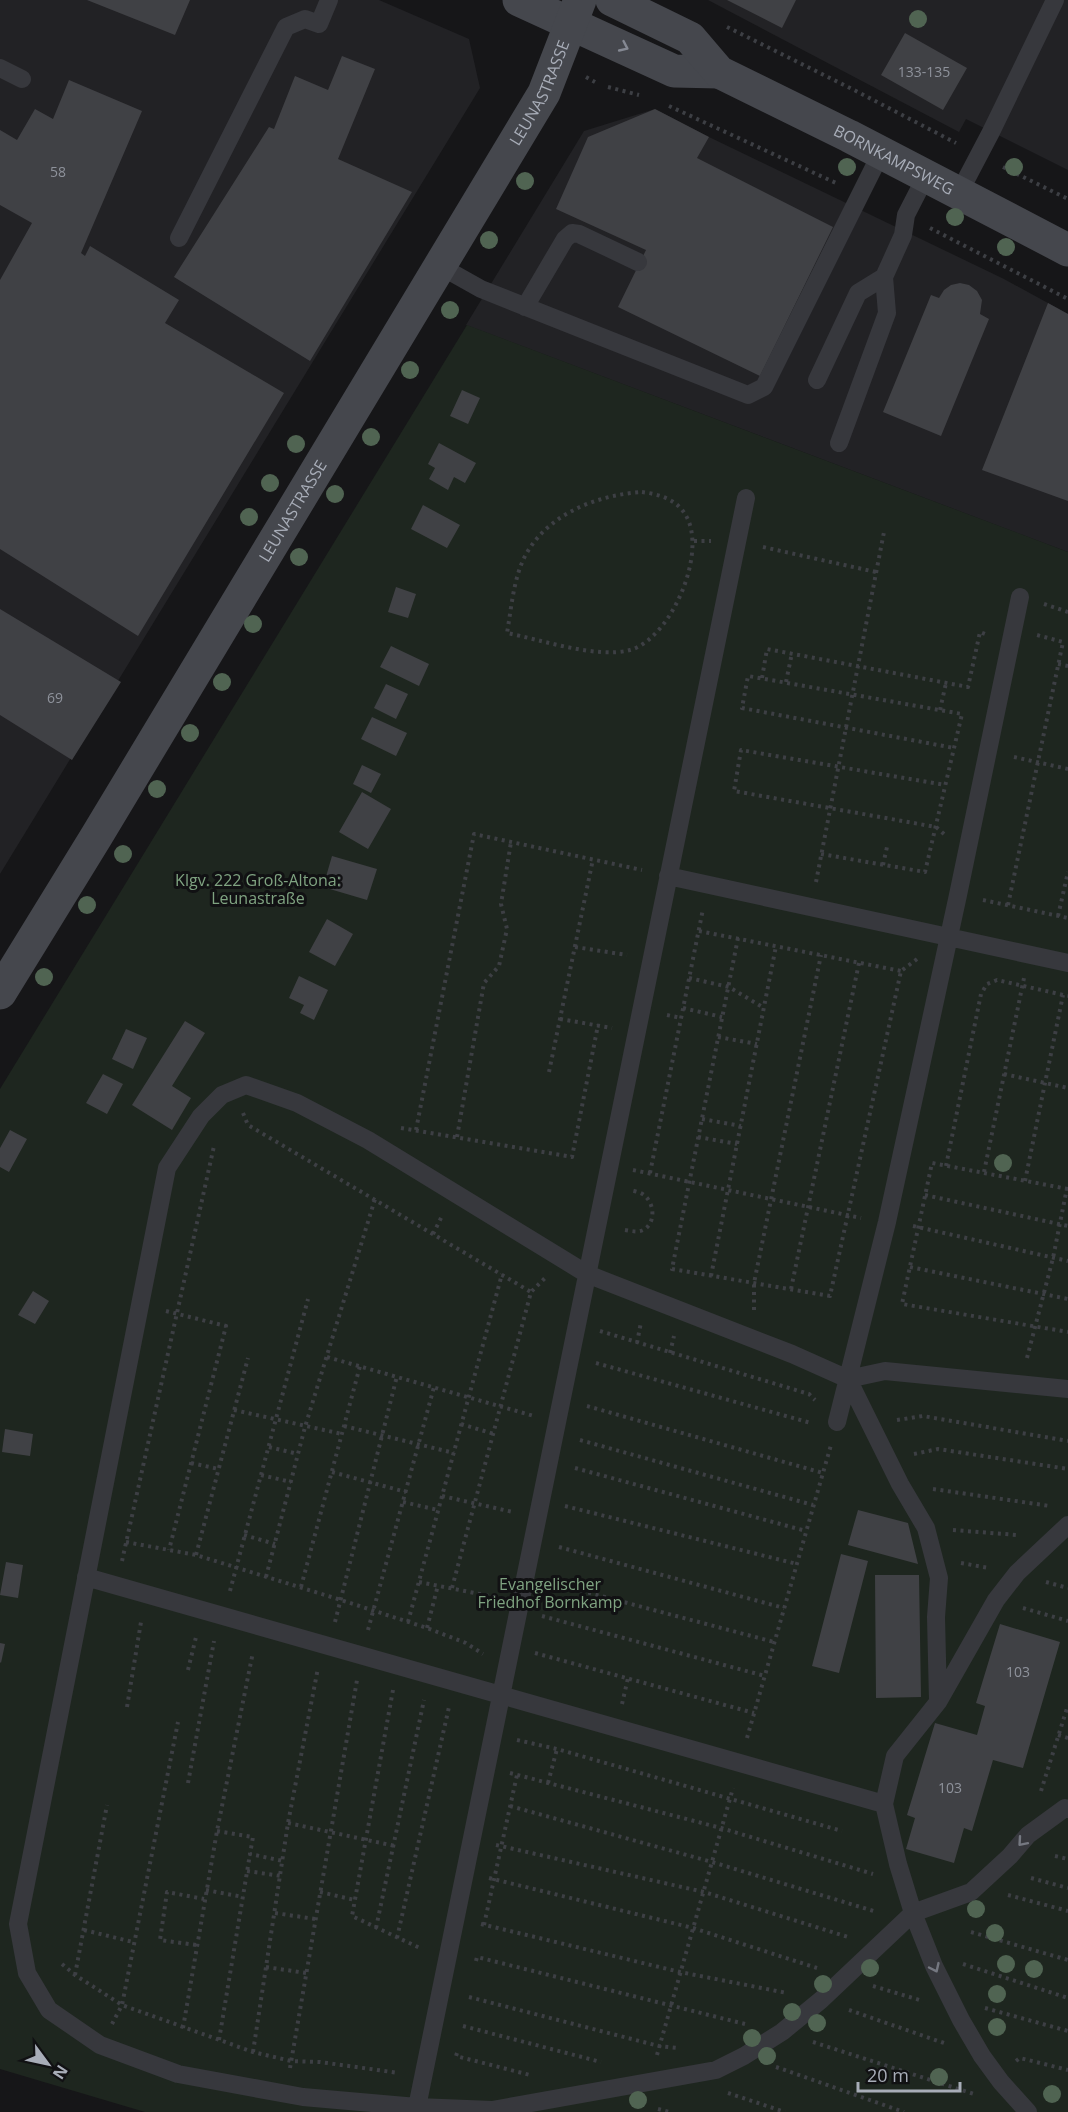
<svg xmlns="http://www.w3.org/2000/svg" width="1068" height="2112" font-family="'Open Sans',sans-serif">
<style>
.built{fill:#222225}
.green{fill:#1e261f}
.building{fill:#404145}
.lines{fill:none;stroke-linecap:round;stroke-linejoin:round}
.path{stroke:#3d3f44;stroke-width:4;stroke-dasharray:3 4.5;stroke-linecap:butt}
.lane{stroke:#37383d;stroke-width:18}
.secondary{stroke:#45474d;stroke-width:33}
.tree{fill:#506452}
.oneway{stroke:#858993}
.oneway2{stroke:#757881}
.labels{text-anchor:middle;stroke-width:6;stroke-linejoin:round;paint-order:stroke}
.number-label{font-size:14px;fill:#8e929b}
.street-label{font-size:16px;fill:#a8adb8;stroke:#111113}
.park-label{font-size:16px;fill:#7fa381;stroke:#111113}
</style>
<rect width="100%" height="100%" fill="#161618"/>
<path class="built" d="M0,0H379L469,39L480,88L0,874Z
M708,0H1068V170L966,119L959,132Z
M655,109L709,137L1004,279L1068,314V552L466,325L584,131Z"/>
<path class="green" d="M467,325L1068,552V2112H145L0,2069V1089Z"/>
<path class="building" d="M87,0H190L175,35Z
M727,0H796L782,28Z
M905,33L967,68L943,110L881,75Z
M342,56L375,69L338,159L412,192L310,361L174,277L269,127L274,129L295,76L328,90Z
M69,80L142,111L81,253L85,256L90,246L179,300L165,323L284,393L138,636L0,549V280L32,223L0,205V130L17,140L35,109L53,119Z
M655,109L709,137L697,158L833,227L760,376L618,307L646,250L556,209L588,137Z
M960,283L969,285L977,291L982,300L980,314L989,319L941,436L883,412L931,295L939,298L944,290L951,285Z
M1048,303L1068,314V501L982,470Z
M462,390L480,398L468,424L450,416Z
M439,443L476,463L465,483L454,477L448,490L429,479L435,468L428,464Z
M423,505L460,525L447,548L411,529Z
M396,587L416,594L408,618L388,612Z
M0,609L121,682L72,760L0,715Z
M391,646L429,664L419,686L380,667Z
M386,684L408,694L396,719L374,708Z
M372,717L407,733L396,756L361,739Z
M362,765L381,774L371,793L353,784Z
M362,792L391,809L368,849L339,832Z
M332,856L377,869L367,900L323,887Z
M327,919L353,934L335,966L309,952Z
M299,976L328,990L314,1020L300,1013L304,1005L289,998Z
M185,1021L205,1033L172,1086L191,1098L172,1130L132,1105Z
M126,1029L147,1038L133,1069L112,1059Z
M103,1074L123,1084L107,1114L86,1103Z
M10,1130L27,1139L9,1172L0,1167V1148Z
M33,1291L49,1301L35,1324L18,1315Z
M5,1429L33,1434L30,1456L2,1452Z
M858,1510L908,1523L918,1564L848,1545Z
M841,1554L868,1561L839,1673L812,1666Z
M6,1562L23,1565L18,1598L0,1595Z
M875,1575H919L921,1697L876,1698Z
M1000,1624L1060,1642L1023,1768L993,1760L972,1831L964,1828L954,1863L906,1849L915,1818L907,1815L935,1723L977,1735L985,1706L976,1703Z
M0,1643L5,1644L1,1663L0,1662Z"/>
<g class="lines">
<path class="path" d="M727,27L854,90L956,143
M586,77L595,82
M608,87L639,95
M669,106L836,183
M1003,167L1068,199
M930,228L1068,299
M642,492C658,494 676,499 685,514C709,551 671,639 630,650C597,659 542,640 507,633C511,610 513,586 521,565C540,517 594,495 642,492Z
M694,541H711
M763,547L876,572
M1044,604L1068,612
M1058,664L1068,666
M762,678L767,649L968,687L980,632L985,634
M786,682L792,653
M940,710L946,683
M1014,757L1068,769
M944,834L936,827L734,791L741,750L945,785
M821,854L925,872L962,714L748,676L742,708L954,748
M883,865L887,847
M816,882L884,532
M983,900L1068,918
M1008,905L1063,642L1037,635
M1058,916L1068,872
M699,931L901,971
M738,938L672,1269L830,1296L901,971L917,959
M575,947L627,955
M689,978L729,987L764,1008
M683,1008L722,1017
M667,1015L681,1018
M560,1019L612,1028
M718,1037L757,1044
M549,1072L593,859
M1004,1074L1068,1088
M243,1113L248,1125L531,1292
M702,1119L741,1126
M401,1128L572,1157L598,1025
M416,1130L474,834L642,870
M457,1137L484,983L499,966L507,929L501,904L511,842
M698,1137L737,1144
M946,1166L981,994L987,984L997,980L1068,996
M633,1170L861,1218
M984,1172L1024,978
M650,1173L703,909
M1025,1181L1063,995
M1068,1189L932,1163L902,1304L1068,1332
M925,1195L1068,1226
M913,1226L1068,1261
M625,1230C632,1231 639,1233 645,1229C656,1221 654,1203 644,1195C640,1192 634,1191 630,1190
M433,1234L442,1216
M910,1267L1068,1299
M711,1276L776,946
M791,1289L859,963
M754,1310V1283L821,955
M166,1311L226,1326L169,1550
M600,1331L809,1394L815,1400
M637,1343L641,1322
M670,1353L674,1336
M327,1357L534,1416
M1027,1358L1053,1258L1068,1183
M596,1363L811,1423
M587,1406L823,1473
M234,1410L342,1434
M897,1420L923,1416L1068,1441
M461,1424L494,1434
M344,1426L454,1453
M580,1440L813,1505
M269,1447L298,1454
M914,1454L938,1449L1068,1469
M191,1463L219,1469
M575,1468L806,1531
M332,1472L406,1492
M261,1475L291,1482
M933,1489L1050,1506
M442,1496L513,1512
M403,1502L438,1510
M565,1506L797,1564
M953,1530L1017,1535
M244,1535L275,1544
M126,1542L196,1555L341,1600L427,1628L466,1643L483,1654
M559,1547L784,1608
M196,1555L248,1358
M122,1561L214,1146
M961,1563L989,1568
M266,1577L305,1427L375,1199
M419,1582L495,1597
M1046,1582L1068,1588
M552,1583L774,1642
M301,1587L360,1366
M452,1588L531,1292L545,1278
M230,1591L308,1299
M1023,1608L1068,1621
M542,1616L765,1676
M335,1622L397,1376
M408,1622L502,1274
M427,1628L438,1585
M368,1630L434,1387
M535,1653L754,1713
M188,1670L196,1637
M393,1690L352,1916L422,1949
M622,1704L628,1678
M127,1707L141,1622
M1058,1735L1068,1738
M747,1738L831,1445
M517,1740L557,1749L842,1831
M510,1773L721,1828L873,1874
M188,1783L214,1641
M548,1783L557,1749
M1041,1791L1068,1705
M510,1806L712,1862L877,1912
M288,1823L395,1846
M217,1831L253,1837L250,1854L283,1861
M496,1845L704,1892L848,1937
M1055,1856L1068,1859
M247,1871L281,1876
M489,1878L693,1928L817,1968
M1031,1878L1068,1888
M206,1890L243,1897
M320,1892L355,1900
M1008,1895L1068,1911
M275,1913L315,1919
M481,1924L680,1972L787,1993
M484,1925L517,1775
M376,1928L424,1700
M84,1930L133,1942
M971,1932L1068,1960
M397,1938L449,1707
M196,1945L160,1940L167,1892L204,1899
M476,1961L477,1957L745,2024
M62,1964L75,1975L122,2005L253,2052L291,2061L320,2062L399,2073
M963,1964L1068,1998
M266,1967L306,1973
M75,1975L107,1805
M873,1986L923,2001
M469,1997L659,2046L678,2048
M985,2008L1068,2031
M849,2010L944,2043
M112,2024L122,2005L178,1722
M463,2026L601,2062
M183,2028L217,1831L253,1652
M219,2040L250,1854
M813,2042L977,2095
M253,2052L288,1823L318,1668
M457,2053L456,2056L530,2075
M657,2055L733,1788
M1016,2061L1020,2058L1068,2070
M776,2067L904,2112
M290,2068L357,1680
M728,2093L785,2112
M658,2109L669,2112"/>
<path class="lane" d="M0,68L22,79
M959,193L991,132L1055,0
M179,238L286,27L305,19L319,24L329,0
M440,266L481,289L748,395L764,387L881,153
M525,307L565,239L572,233L579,234L638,262
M817,380L858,293L884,277
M839,443L887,313L884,277L903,235L906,215L926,176
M668,876L1068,963
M848,1379L900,1484L926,1528L939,1578L936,1617L938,1701
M1068,1389L885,1371L848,1379L792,1354L587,1274L368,1140L297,1103L246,1085L222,1095L201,1116L167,1168L18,1924L27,1973L49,2010L100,2045L178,2074L303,2097L417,2107L492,2110L716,2070L744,2056L782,2032L821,2000L913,1913L971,1892L1010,1856L1028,1835L1065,1808L1068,1809
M837,1422L887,1222L958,895L1020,597
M86,1577L884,1804
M417,2107L746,498
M1028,2112L1001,2082L982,2056L961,2020L934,1966L913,1913L898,1864L884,1804L895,1756L938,1702L996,1600L1017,1573L1068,1525"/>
<g class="secondary">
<path d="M519,0L674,71L719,72"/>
<path id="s1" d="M612,0L690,38L719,72L849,136L1068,250"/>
<path id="s2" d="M0,993L96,837L544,93L580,0"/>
</g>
</g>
<g class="tree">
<circle cx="918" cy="19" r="9"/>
<circle cx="847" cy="167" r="9"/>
<circle cx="1014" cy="167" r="9"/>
<circle cx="525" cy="181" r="9"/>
<circle cx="955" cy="217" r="9"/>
<circle cx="489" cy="240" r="9"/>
<circle cx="1006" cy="247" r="9"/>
<circle cx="450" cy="310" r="9"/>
<circle cx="410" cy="370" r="9"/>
<circle cx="371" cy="437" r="9"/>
<circle cx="296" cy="444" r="9"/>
<circle cx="270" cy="483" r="9"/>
<circle cx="335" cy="494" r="9"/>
<circle cx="249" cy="517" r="9"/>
<circle cx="299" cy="557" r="9"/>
<circle cx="253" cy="624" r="9"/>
<circle cx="222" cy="682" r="9"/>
<circle cx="190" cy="733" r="9"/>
<circle cx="157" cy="789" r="9"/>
<circle cx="123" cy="854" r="9"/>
<circle cx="87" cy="905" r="9"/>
<circle cx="44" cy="977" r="9"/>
<circle cx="1003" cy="1163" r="9"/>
<circle cx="976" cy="1909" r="9"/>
<circle cx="995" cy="1933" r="9"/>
<circle cx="1006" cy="1964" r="9"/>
<circle cx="870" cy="1968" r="9"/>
<circle cx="1034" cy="1969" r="9"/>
<circle cx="823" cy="1984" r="9"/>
<circle cx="997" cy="1994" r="9"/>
<circle cx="792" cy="2012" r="9"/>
<circle cx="817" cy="2023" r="9"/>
<circle cx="997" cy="2027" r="9"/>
<circle cx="752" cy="2038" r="9"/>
<circle cx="767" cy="2056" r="9"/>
<circle cx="939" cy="2077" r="9"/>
<circle cx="1052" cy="2094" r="9"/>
<circle cx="638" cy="2100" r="9"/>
</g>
<defs><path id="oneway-chevron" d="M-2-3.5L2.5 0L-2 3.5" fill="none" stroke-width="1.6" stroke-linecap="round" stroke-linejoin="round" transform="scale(1.5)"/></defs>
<use class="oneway" href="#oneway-chevron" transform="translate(624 47) rotate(25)"/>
<g class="oneway2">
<use href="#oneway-chevron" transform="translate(1022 1842) rotate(131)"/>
<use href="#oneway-chevron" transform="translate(935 1968) rotate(65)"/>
</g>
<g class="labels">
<g class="number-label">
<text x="924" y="77">133-135</text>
<text x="58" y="177">58</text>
<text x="55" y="703">69</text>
<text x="1018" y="1677">103</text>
<text x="950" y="1793">103</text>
</g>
<g class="street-label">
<text dy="6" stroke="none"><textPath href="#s2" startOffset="1050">LEUNASTRASSE</textPath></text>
<text dy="6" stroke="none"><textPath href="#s1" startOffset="327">BORNKAMPSWEG</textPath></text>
<text dy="6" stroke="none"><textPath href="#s2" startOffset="564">LEUNASTRASSE</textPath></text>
</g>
<g class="park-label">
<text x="258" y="886">Klgv. 222 Groß-Altona:<tspan x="258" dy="18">Leunastraße</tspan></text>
<text x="550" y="1590">Evangelischer<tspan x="550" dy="18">Friedhof Bornkamp</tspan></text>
</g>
</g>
<g transform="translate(48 2064) rotate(123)" stroke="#111113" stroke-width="4.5" paint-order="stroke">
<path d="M0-4.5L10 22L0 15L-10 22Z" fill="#a8adb8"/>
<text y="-9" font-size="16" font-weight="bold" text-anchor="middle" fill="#a8adb8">N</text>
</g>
<path d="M858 2082v9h102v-9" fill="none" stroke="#a8adb8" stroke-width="3"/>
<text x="867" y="2082" font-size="18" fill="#a8adb8" stroke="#111113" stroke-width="4.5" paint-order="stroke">20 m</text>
</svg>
